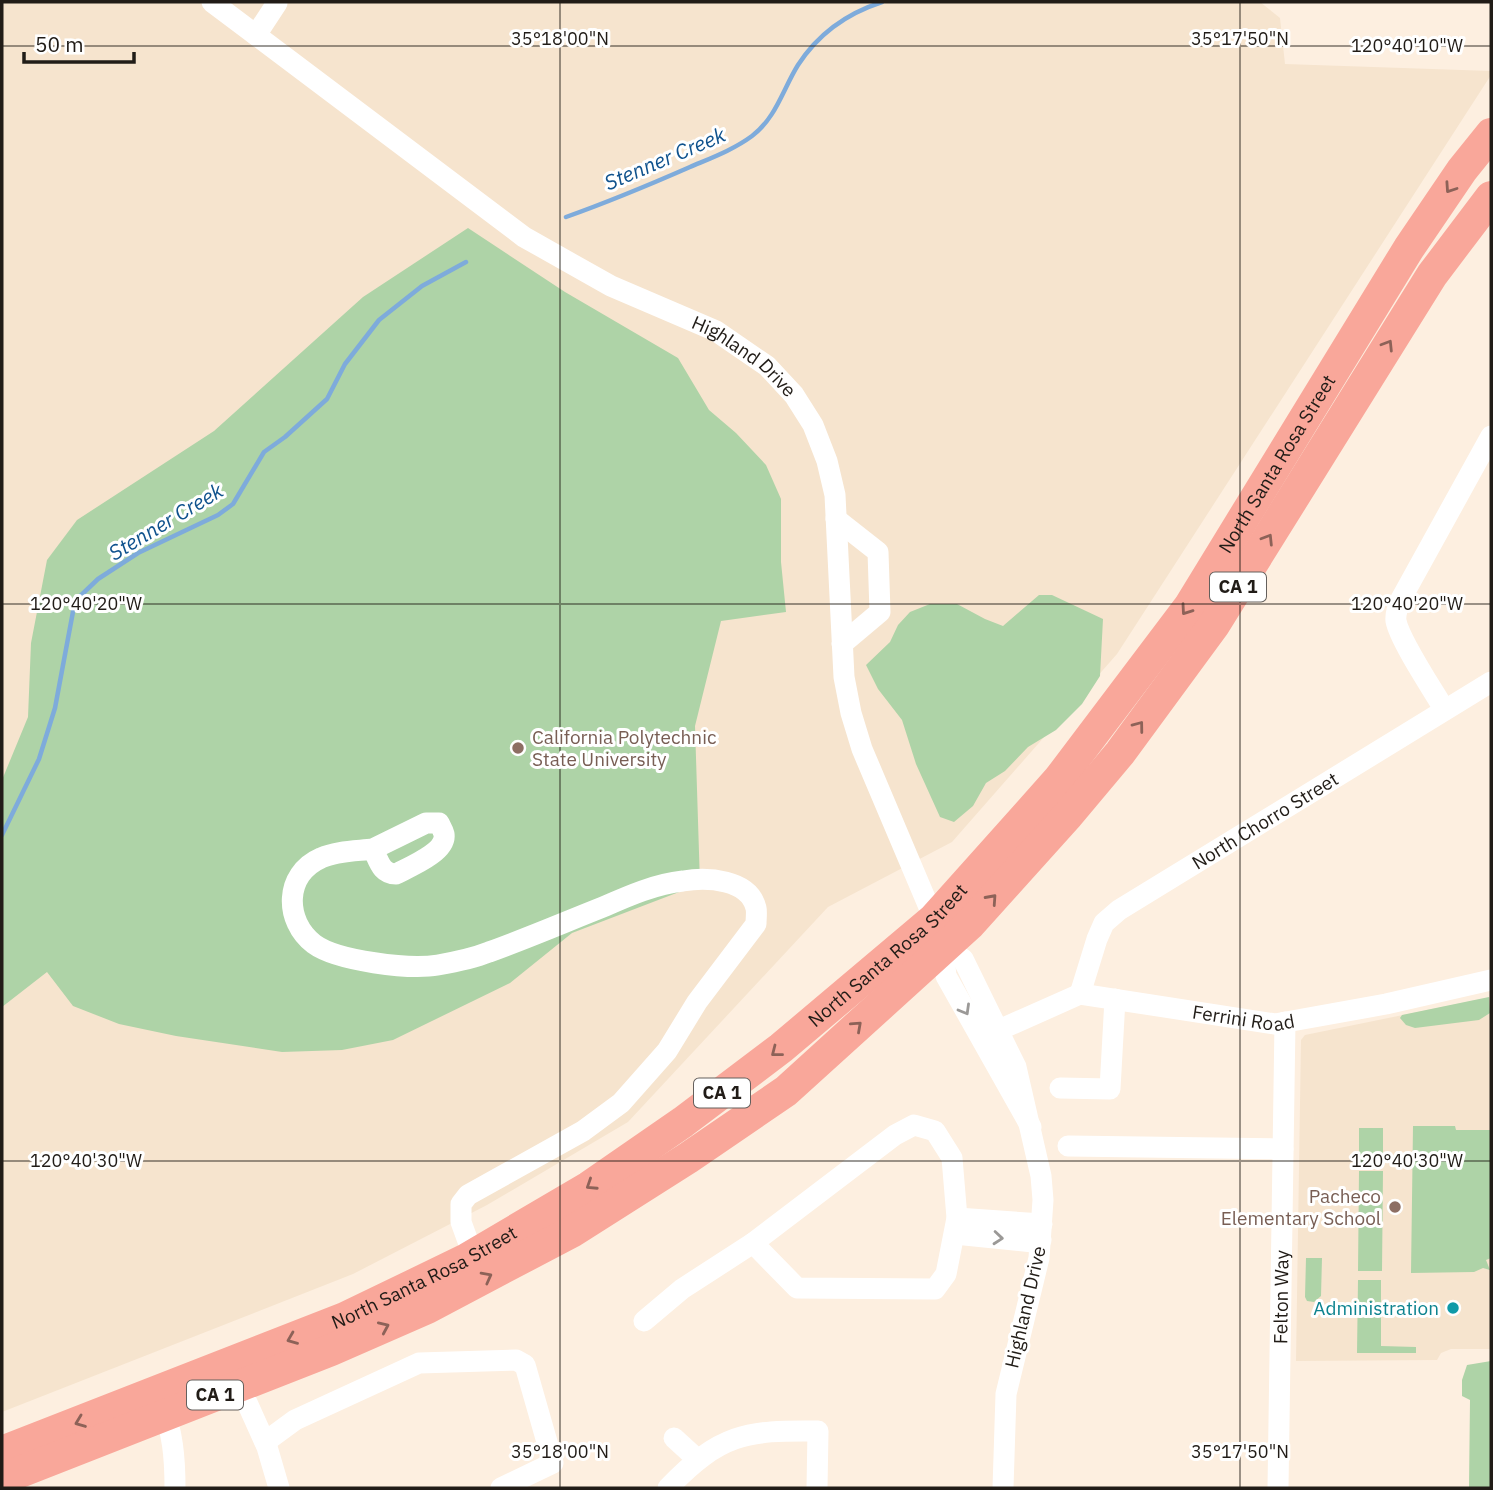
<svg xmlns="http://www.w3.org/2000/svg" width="1493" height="1490" font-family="'IBM Plex Sans',sans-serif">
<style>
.built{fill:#f6e4ce}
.green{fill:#aed3a7}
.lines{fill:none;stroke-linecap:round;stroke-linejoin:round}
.stream{stroke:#7eabdb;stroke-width:4.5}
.minor{stroke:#fff;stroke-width:21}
.highway{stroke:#f9a79a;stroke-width:32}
.oneway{stroke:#8d6258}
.oneway2{stroke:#9b9997}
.ticks{fill:none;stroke:#211c17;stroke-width:2;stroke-opacity:0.45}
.education-dot{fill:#8d6e63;stroke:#fff;stroke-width:2.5}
.culture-dot{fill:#0f9aa8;stroke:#fff;stroke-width:2.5}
.labels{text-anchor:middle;stroke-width:6;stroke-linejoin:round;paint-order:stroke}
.shield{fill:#fff;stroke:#64605d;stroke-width:2}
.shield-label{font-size:18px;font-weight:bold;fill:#211c17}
.street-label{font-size:19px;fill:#211c17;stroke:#fff}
.education-label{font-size:19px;fill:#785e54;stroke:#fff;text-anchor:start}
.culture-label{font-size:19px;fill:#0d838f;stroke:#fff;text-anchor:end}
.water-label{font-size:21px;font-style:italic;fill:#0f528d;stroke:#fff}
.ticks-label{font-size:18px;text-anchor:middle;fill:#211c17;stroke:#fff;stroke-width:6;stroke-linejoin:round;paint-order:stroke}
</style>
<rect width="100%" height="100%" fill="#fdefe0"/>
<path class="built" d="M2,2H1260L1280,18L1285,64L1491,71V75L1117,654L952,842L828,907L628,1122L487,1205L353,1274L2,1412Z
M1491,997V1349H1451L1441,1353L1437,1360L1296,1361L1301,1040L1305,1035Z"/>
<path class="green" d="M468,228L565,292L678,358L709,410L736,433L766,465L781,499V562L786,612L721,621L695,726L700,884L572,933L510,983L393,1040L342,1050L282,1052L176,1036L119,1024L73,1006L47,972L2,1007V780L28,717L31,643L47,560L77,520L214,431L363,297Z
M1039,595H1052L1103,619L1100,676L1082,704L1056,730L1028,747L1005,771L986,783L973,806L954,822L940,817L916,764L902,720L878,689L866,665L890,642L898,625L910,612L930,604H957L985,619L1003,626Z
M1489,997L1490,1013L1479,1020L1415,1028L1406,1025L1400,1018L1402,1015Z
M1413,1126H1455L1456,1130H1491V1258L1486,1260L1490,1270L1483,1268L1474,1272L1411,1273Z
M1359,1128H1383V1163H1359Z
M1359,1171H1383L1382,1271H1358Z
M1306,1258H1322L1321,1296L1314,1302L1307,1301L1305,1297Z
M1358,1280H1381V1346L1416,1347V1353H1357Z
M1491,1361V1488H1469L1470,1400L1462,1396V1380L1467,1365Z"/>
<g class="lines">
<path class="stream" d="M566,217C608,202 649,185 690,167C711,158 733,150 752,136C776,118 783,89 798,65C818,34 848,13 882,2
M2,835L39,759L55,708L75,601L98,579L138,553L218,515L233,504L264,452L285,437L327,399L345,364L379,320L422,286L466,262"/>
<g class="minor">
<path id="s1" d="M212,2L524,237L611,286L716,331L767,366L794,395L813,425L827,461L835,495L844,677L851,713L862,749L934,919L943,947L946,976L1031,1127"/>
<path d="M256,35L277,3"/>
<path d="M836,519L878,552L880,612L842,644"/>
<path d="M1444,709C1433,690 1400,641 1396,621C1395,614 1398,606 1401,599L1491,436"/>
<path d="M373,849L426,823H439C441,827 443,830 444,834C447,852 409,867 396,874C381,874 379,861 373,849C357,851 336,851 321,858C284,874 284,921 314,944C337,961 410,970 438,965C455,962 474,958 489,952C528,938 565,922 603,907C628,896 655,884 683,881C707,877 749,879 756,908C757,912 756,919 756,924L697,1002L667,1051L621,1103L583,1131L468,1195L461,1204V1222L473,1255"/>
<path d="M943,947L963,959L1016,1067L1041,1176L1043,1200L1039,1258L1006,1394L1003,1488"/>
<path id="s2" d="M1080,994L1097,939L1104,923L1119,910L1491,682"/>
<path id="s3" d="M999,1030L1080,994L1275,1024L1386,1004L1491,980"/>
<path d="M1060,1088L1110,1089L1115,999"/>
<path d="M914,1125L935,1131L952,1158L957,1218L946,1274L935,1289L797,1288L753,1243L895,1135Z"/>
<path d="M1068,1146L1283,1149"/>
<path d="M957,1218L1042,1224"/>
<path d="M955,1234L1033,1242L1041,1240"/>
<path d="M644,1321L682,1289L753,1243"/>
<path d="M235,1376L267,1447L279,1488"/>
<path d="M161,1403C173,1431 175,1459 175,1488"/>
<path d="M674,1438L697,1459"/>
<path d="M265,1442L295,1420L419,1363L516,1360L525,1365L553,1463L501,1488"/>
<path d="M668,1488C720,1434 745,1430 818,1431L817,1488"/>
<path id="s4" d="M1278,1488L1285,1022"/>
</g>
<g class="highway">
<path id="s5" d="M2,1452L345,1318L465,1260L589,1187L683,1122L781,1048L934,919L1059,779L1189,607L1409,248L1462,170L1491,134"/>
<path d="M2,1479L331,1350L427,1308L573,1231L688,1158L786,1091L969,925L1068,815L1120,753L1214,625L1432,275L1491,197"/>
</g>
</g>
<defs><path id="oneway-chevron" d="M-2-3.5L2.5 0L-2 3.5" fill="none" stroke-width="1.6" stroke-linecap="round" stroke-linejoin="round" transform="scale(1.75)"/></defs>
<g class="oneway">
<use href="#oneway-chevron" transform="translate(1450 188) rotate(124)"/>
<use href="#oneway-chevron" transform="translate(1388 345) rotate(-58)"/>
<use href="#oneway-chevron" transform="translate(1268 539) rotate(-58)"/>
<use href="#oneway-chevron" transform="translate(1186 610) rotate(125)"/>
<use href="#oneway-chevron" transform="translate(1139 726) rotate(-53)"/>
<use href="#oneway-chevron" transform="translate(992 899) rotate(-48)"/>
<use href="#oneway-chevron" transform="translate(857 1026) rotate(-42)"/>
<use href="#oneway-chevron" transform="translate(776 1052) rotate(142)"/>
<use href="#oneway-chevron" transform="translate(591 1185) rotate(147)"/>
<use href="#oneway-chevron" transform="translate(487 1277) rotate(-28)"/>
<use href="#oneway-chevron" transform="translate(384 1327) rotate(-24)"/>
<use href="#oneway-chevron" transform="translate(292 1339) rotate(158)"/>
<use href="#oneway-chevron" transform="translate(80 1422) rotate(159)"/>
</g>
<g class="oneway2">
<use href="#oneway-chevron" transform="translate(965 1010) rotate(60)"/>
<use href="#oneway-chevron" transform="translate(998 1238) rotate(5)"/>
</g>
<path class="ticks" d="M560,2V1488M1240,2V1488M2,46H1491M2,604H1491M2,1161H1491"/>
<g class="education-dot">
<circle cx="518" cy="748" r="7"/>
<circle cx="1395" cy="1207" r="7"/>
</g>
<circle class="culture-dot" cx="1453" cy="1308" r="7"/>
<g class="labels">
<g class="shield">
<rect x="1210" y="572.5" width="56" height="29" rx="5"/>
<rect x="694" y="1078.5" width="56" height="29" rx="5"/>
<rect x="187" y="1380.5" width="56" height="29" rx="5"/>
</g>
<g class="shield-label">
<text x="1238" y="593">CA 1</text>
<text x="722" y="1099">CA 1</text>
<text x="215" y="1401">CA 1</text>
</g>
<g class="street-label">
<text dy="7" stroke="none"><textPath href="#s1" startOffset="642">Highland Drive</textPath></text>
<text dy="7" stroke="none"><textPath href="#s5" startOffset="1654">North Santa Rosa Street</textPath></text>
<text dy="7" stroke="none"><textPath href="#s2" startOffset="266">North Chorro Street</textPath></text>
<text dy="7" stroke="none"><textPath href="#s5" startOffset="1024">North Santa Rosa Street</textPath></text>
<text dy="7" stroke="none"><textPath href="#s3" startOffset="254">Ferrini Road</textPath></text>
<text dy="7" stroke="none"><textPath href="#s5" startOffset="457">North Santa Rosa Street</textPath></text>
<text dy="7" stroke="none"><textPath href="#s4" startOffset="191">Felton Way</textPath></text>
<text transform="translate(1025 1307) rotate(-77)" y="7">Highland Drive</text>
</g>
<g class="education-label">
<text x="532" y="744">California Polytechnic<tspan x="532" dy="22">State University</tspan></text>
<text x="1381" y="1203" text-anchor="end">Pacheco<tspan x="1381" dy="22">Elementary School</tspan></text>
</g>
<g class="culture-label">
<text x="1439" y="1315">Administration</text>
</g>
<g class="water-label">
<text transform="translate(665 159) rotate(-23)" y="7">Stenner Creek</text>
<text transform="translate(166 522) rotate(-31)" y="7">Stenner Creek</text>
</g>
</g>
<g class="ticks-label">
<text x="560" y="45">35°18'00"N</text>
<text x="1240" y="45">35°17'50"N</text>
<text x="1407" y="52">120°40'10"W</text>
<text x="1407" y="610">120°40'20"W</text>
<text x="86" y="610">120°40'20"W</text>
<text x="1407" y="1167">120°40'30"W</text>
<text x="86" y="1167">120°40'30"W</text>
<text x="560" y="1458">35°18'00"N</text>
<text x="1240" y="1458">35°17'50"N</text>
</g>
<rect width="1493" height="1490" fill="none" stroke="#211c17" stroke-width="7"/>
<path d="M24 52v10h110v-10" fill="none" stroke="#211c17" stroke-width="3.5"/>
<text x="35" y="52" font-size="21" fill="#211c17" stroke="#ffffff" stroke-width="5" paint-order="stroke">50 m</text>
</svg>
